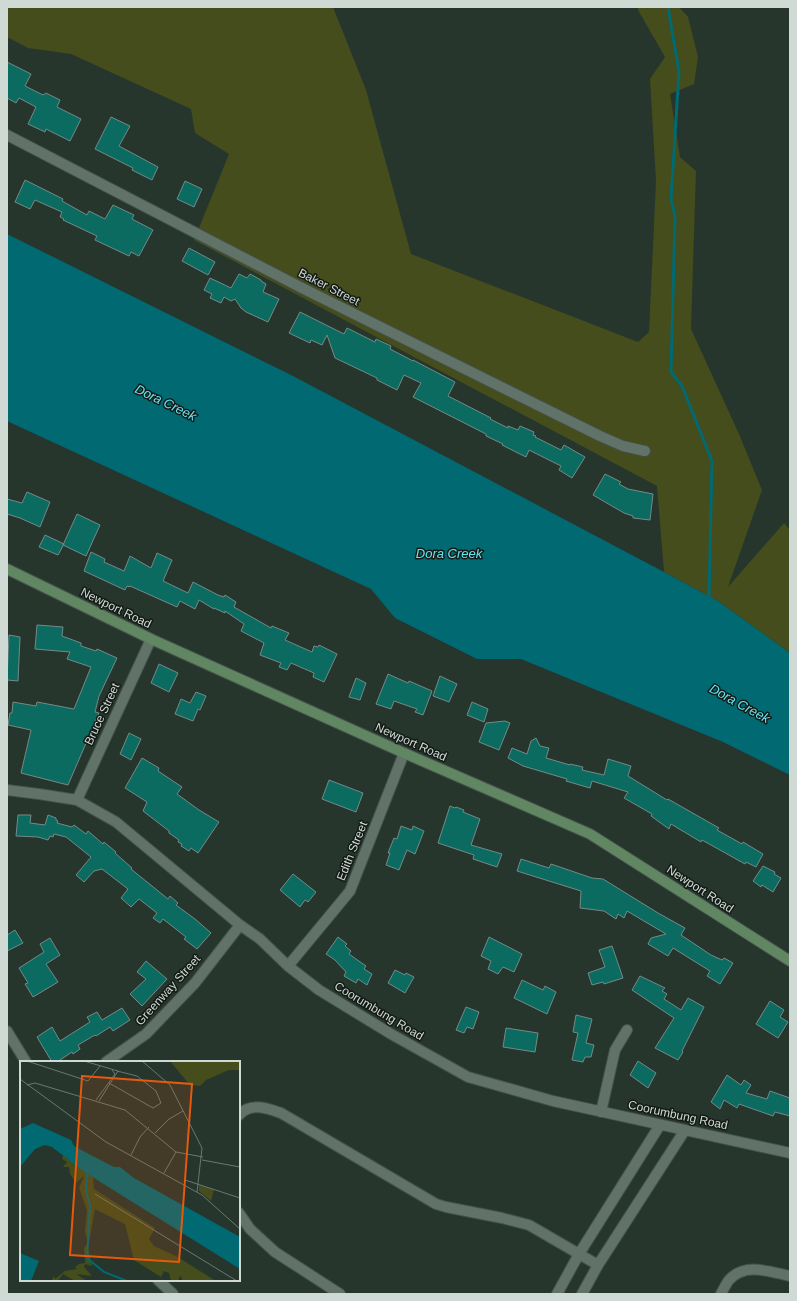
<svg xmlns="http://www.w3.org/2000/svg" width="797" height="1301" font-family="Helvetica,sans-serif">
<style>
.green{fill:#444d1b}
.water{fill:#006972}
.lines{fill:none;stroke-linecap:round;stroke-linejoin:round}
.stream{stroke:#006972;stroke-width:3}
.building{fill:#0c6b61;stroke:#748a86}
.street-casing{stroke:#44524b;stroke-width:12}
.secondary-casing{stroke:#44524b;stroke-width:12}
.street{stroke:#617369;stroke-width:10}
.secondary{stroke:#618662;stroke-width:10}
.labels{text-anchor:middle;stroke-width:3;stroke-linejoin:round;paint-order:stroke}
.street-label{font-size:12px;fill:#d0dad4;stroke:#141b17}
.water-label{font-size:13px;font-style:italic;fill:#69e4f2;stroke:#141b17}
.inset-river{fill:none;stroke:#006972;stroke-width:2}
.inset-road{fill:none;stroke:#6a7870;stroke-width:1}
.view{fill:#e8590c;fill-opacity:0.15;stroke:#e8590c;stroke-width:2}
.inset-edge{fill:none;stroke:#d0dad4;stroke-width:2}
</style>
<rect width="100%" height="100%" fill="#26362d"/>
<path class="green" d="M7,7H333L366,90L411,254L638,342L649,332L656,181L650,79L665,57L638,10V7H679L688,17L698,57L694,84L670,94L680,157L696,171L691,329L739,434L762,490L728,587L784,523L790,530V653L718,601L664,572L657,486L194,240L229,154L195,133L191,109L71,54L28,48L7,37Z"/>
<path class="water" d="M7,234L293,376L664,572L718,601L790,653V775L723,742L521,659H477L395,618L371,589L7,421Z"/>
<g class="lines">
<path class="stream" d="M668,7L679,72L671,199L675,216L671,372L682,386L712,461L709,597"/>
</g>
<path class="building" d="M7,62L31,74L25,86L43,95L46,93L60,100L57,107L81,119L70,141L46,129L45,132L28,124L36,107L19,98L16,103L7,98Z
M111,117L130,126L119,146L158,167L152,180L132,170L133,168L95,149Z
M25,180L63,199L62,201L87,215L89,211L105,219L113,205L134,215L132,219L153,230L139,256L131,252L129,256L95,240L97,236L63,220L64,219L60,217L62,212L35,200L30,209L15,202Z
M185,181L202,189L194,207L177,199Z
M189,248L215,262L208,275L182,261Z
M239,274L247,278L250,274L261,280V281L266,284L263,292L279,299L268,322L246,312L241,308L235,299L231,301L224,297L221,303L210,298L212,294L204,290L210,278L231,288Z
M300,312L344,334L347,328L375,342L376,339L391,346L390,349L413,361V360L455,382L448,396L491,418L490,419L508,428V426L518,430L520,426L534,432L533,435L536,436L535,437L561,450L564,445L585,457L572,478L559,470L561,466L529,450L526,457L502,445L503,444L486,436V434L413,397L421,383L404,375L397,390L377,380V378L335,358L327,335L322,345L311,340L310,343L289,333Z
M605,474L621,482L619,484L628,489L653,494L650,520L633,518V516L624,513L593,495Z
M27,492L50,502L40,527L20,518L7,514V499L22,503Z
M77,514L100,525L86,556L63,545Z
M45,535L64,544L58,555L39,547Z
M91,552L105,559L104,562L124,571L130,556L151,568L157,553L172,560L163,581L188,593L193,582L218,595L224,597L225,595L236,602L234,607L271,628L272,626L289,633L285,640L312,652L314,646L318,647L319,645L337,654L324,682L313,677L314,673L291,663L287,670L279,667L281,663L260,655L264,643L241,631L244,624L225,611V613L214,608V609L199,600L195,609L180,601L177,607L130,586V587L127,586L125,590L84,571Z
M37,625L63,627L62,636L81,643V646L96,651L97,649L117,658L99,696L95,712L99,713L68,785L21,773L31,730L8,725L10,713H12L13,702L36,706L37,702L74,709L91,667L67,659L70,652L35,649Z
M9,635L20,637L18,681L7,680Z
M159,664L178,673L169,692L151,683Z
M388,674L408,683L409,681L432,691L423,715L415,712L417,709L394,701L391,709L376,704Z
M440,676L457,684L449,702L433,696Z
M356,678L366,683L360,700L349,697Z
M196,692L206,696L200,710L198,709L193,721L175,714L181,699L190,703Z
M472,702L488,709L484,722L467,715Z
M505,721L510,723L499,750L479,742L486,723Z
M129,733L141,739L131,760L120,754Z
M536,738L540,746L549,748L546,758L570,765V764L583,767L582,770L604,775L608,759L631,766L628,776L667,800L668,799L719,828L717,830L742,844L743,842L763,854L756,867L746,862L745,864L702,840L701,842L671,824L669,829L651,816L652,814L624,798L628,792L592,781L590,788L566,781L567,779L523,766L508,758L512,748L527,754L531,741Z
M142,758L159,768L158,771L182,787L177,794L199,810L219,822L198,853L191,848L189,851L181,846L182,844L178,842L179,840L169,833V831L143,811L147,802L125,788Z
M329,780L363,793L356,812L322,799Z
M450,806L455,808L456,807L464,810L463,812L480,819L471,845L502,854L497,867L473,859L474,855L438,843Z
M18,815H31L30,823L45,825L48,815L56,818V820L58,821L57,823L72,827L74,825L86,834L88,831L103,844L104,842L116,852L115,853L132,868L131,869L168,899L170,896L178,903L176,905L195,919L211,933L197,949L184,939L186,937L163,919L160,923L153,918L157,913L139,899L131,907L121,898L128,889L102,869L94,871L84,882L76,875L91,857L66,837L54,834L53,837L50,836L48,840L38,837L16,836Z
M401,826L412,830L413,826L424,831L415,854L407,850L399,870L386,865L390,853H388L394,838L397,839Z
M521,859L549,868L551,864L592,878L603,879L658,913L685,928L681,935L711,955L722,960L724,958L733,963L720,984L707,976L710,971L673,948L668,956L648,944L651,938L666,934L627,911L624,918L618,914L616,919L604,911L580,908L581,891L517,871Z
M763,866L775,872L774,874L781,878L773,892L762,885L761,887L753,881Z
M293,874L316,892L308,902L305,900L300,907L280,890Z
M15,930L23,943L7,951V935Z
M338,937L347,944L345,946L351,951L349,954L366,966L364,969L372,974L367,985L358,979L356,983L344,976L346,972L335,960L326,954Z
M489,937L522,954L514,972L503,967L498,974L488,969L491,961L481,956Z
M50,938L60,955L46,964L58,982L33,997L25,984L28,983L19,968L44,952L40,944Z
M612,946L623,978L604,984L603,982L592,985L588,973L605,967L599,950Z
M146,961L167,979L142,1006L130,994L146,979L137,972Z
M395,970L405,975L406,973L414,977L405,993L388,983Z
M640,976L665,988L662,991L667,994L664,999L681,1010L688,998L704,1007L682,1051L683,1052L678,1060L655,1048L674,1018L632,990Z
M522,980L543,990L545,986L556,992L547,1014L514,998Z
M770,1001L784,1010L780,1017L788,1022L778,1038L756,1024Z
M466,1007L479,1012L473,1029L467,1027L464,1033L456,1030Z
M122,1008L130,1020L113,1031L110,1027L96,1036L95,1035L78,1045L80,1049L73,1054L72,1052L57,1062H52L37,1037L52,1027L60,1041L90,1022L87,1017L97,1012L102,1020Z
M576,1015L592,1019L586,1043L594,1045L591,1057H585L583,1062L572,1060L578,1033L573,1032Z
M506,1028L538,1033L535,1052L503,1047Z
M638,1061L656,1073L648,1088L630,1075Z
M727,1075L741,1085L744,1080L751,1085L746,1093L767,1099L770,1091L790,1098V1116L775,1112L773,1116L739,1104L737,1108L724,1100L720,1109L711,1102Z"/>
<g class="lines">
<g class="street-casing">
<path id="street" d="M7,135L302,288L600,436L623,446L645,451
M7,790L39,794L77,800L116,822L240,925L260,939L288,966L319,990L391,1034L468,1077L553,1101L790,1153
M77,800L151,639
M288,966L350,891L404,753
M7,1031L26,1062
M106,1062L146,1034L195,983L240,925
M601,1112L615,1050L627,1030
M239,1115C250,1102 267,1108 281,1113L436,1204L446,1207L502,1218L529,1225L598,1265
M239,1213L250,1229L275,1252L340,1294
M158,1280L173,1294
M557,1294L579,1254L660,1125
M582,1294L598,1265L685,1130
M721,1294C723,1290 726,1284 729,1280C745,1262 771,1272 790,1276"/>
</g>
<g class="secondary-casing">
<path id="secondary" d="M7,569L151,639L404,753L590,834L790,961"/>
</g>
<use href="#street" class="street"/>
<use href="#secondary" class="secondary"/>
</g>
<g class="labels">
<g class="street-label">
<text transform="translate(329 287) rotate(27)" y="4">Baker Street</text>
<text transform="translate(116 608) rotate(26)" y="4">Newport Road</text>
<text transform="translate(102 714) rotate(-65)" y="4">Bruce Street</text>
<text transform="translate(411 742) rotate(24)" y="4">Newport Road</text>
<text transform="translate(352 851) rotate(-68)" y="4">Edith Street</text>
<text transform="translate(700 889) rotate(33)" y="4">Newport Road</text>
<text transform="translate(168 990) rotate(-48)" y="4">Greenway Street</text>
<text transform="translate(379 1011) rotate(31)" y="4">Coorumbung Road</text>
<text transform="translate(678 1115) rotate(12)" y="4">Coorumbung Road</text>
</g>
<g class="water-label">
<text transform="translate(166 402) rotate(26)" y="5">Dora Creek</text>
<text x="449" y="558">Dora Creek</text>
<text transform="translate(740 703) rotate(29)" y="5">Dora Creek</text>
</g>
</g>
<g transform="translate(20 1061)">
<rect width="220" height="220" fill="#26362d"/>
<path d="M150,0H220V9H209L186,19L180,25L170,24ZM43,94L73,116L74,128L135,167L129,178L134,185L156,195L196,220H163L160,214L158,220H151L149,212L144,210L141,216L114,199L105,163L75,148L68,187L72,205L65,203L64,206L72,215L56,213L67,220H55L43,213L38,220H31L34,215L35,218L45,210L57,208L55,206L59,203L65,202L64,187L68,182L65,171L67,149L59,127L64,115L56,122L50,113L49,106H43L47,101L42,98ZM179,124L194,128L191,140L179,130Z" fill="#444d1b"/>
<path d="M13,62L51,79L54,85L67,92L94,106H100L114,117L220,176V208L66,112L32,86L25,84L15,88L0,106V68ZM0,192L19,200L11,220H0Z" fill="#006972"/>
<path class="inset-river" d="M67,113L66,131L70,144L67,197L84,211L107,220"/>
<path class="inset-road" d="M7,0L68,20L80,5M64,0L98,10L79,40M122,0L150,24L182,87L177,131M0,18L86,81L182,134L220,168M89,22L133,47L141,42L136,30L117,15L97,10M7,24L15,22L105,49L156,91L183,96M76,39L95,13L92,9M135,72L149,58L163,50M111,94L120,76L129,66M182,99L220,106M144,112L156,91M165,119L220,137M75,133L217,220"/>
<path class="view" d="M62,15L172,23L159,201L50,194Z"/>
<rect width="220" height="220" class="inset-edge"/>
</g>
<rect width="797" height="1301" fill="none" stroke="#d0dad4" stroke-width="16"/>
</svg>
